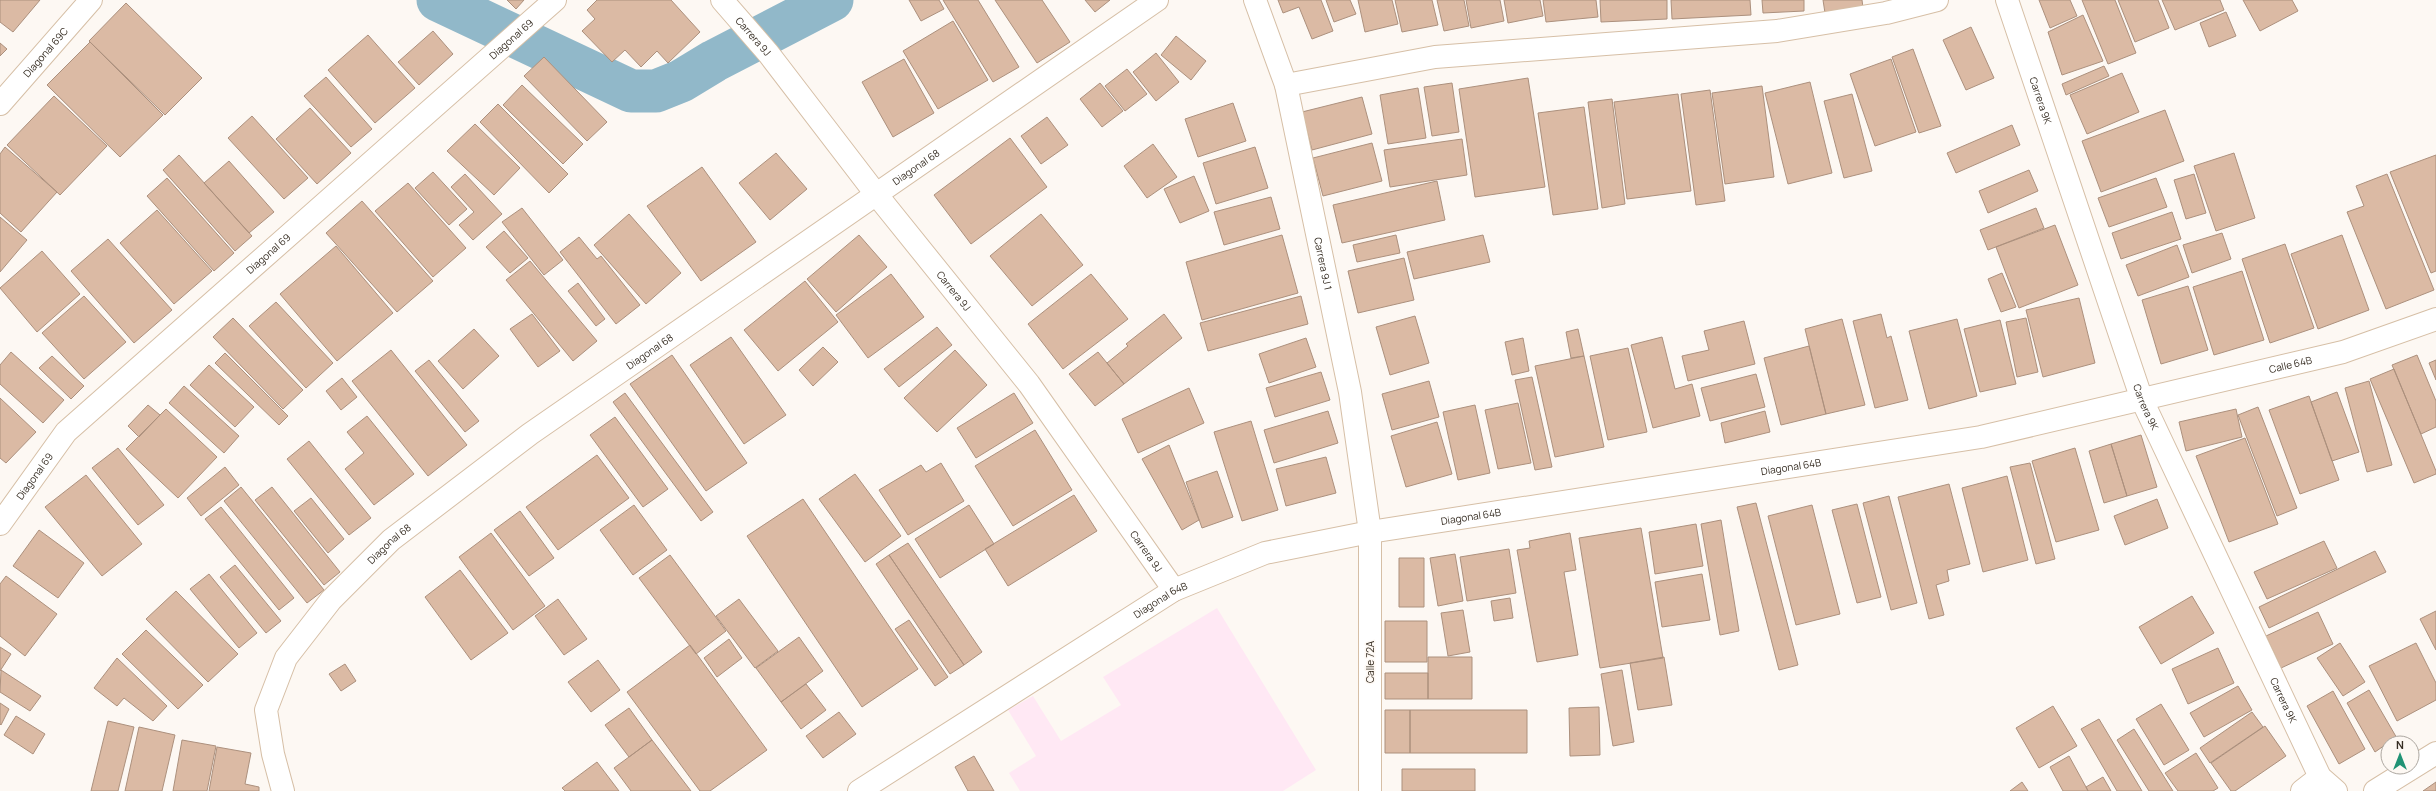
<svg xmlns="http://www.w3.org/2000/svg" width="2436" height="791" font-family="Manrope,sans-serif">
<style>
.medical{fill:#ffe8f4}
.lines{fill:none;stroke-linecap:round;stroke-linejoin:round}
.canal{stroke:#91b8c9;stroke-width:43}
.building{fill:#dbbaa4;stroke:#ac907d}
.minor-casing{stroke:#d6bfa6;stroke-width:24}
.tertiary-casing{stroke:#d6bfa6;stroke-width:24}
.minor{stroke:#fff;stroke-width:22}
.tertiary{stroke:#fff;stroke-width:22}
.labels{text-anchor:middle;stroke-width:3;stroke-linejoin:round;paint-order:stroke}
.street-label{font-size:10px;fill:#362d23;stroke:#fdf8f3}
</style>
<rect width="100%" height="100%" fill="#fdf8f3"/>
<path class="medical" d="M1217,608L1316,770L1283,791H1020L1009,773L1036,756L1008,710L1033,696L1061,741L1121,705L1103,677Z"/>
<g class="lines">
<path class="canal" d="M438,0L631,91H656L681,81L714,61L832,0"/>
</g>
<path class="building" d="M0,0H40L13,32L0,22Z
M507,0H524L516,9Z
M597,0H671L700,32L668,63L657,51L641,67L625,50L612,62L582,31L595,19L587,10Z
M909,0H939L944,9L921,21Z
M943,0H978L1019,67L993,82Z
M995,0H1042L1070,42L1037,63Z
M1085,0H1110L1095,12Z
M1278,0H1321L1333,31L1312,39L1299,7L1283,13Z
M1326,0H1350L1356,14L1334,22Z
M1358,0H1392L1398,24L1365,32Z
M1395,0H1432L1438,25L1402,32Z
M1437,0H1464L1469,26L1444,31Z
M1466,0H1500L1504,21L1471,28Z
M1504,0H1540L1543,16L1508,23Z
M1543,0H1596L1598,17L1546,22Z
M1600,0H1667V19L1601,22Z
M1671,0H1750L1751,15L1672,19Z
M1762,0H1804V11L1763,13Z
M1823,0H1862L1863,8L1825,13Z
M2039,0H2070L2077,16L2050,28Z
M2082,0H2115L2136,53L2108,64Z
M2118,0H2158L2169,28L2135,42Z
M2162,0H2220L2224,10L2175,30Z
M2243,0H2292L2298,11L2260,31Z
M126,3L202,78L165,115L89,41Z
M2226,12L2236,36L2209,47L2200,23Z
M2083,15L2103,61L2062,75L2048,32Z
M953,21L988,80L938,109L903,51Z
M1971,27L1994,78L1966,90L1943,40Z
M433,31L453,54L419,85L398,62Z
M368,35L415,88L375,123L328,70Z
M1176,36L1206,61L1191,80L1161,55Z
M90,42L163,115L120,157L47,85Z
M0,43L7,49L0,56Z
M1913,49L1941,126L1919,133L1892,57Z
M1156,53L1179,82L1156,101L1133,72Z
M544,57L607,122L587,141L524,76Z
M904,59L934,113L893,137L862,82Z
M1891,59L1916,132L1875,146L1850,74Z
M2104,66L2109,76L2066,95L2062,84Z
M1127,69L1147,94L1125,111L1105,86Z
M2122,73L2139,112L2087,134L2070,95Z
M326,77L372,129L351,147L304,96Z
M1528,78L1545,187L1475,197L1459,89Z
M1810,82L1832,173L1788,184L1765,93Z
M1100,83L1123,111L1102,127L1080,99Z
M1452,83L1459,132L1432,136L1424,87Z
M522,85L583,144L563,164L503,105Z
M1762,86L1774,177L1725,184L1712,93Z
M1418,88L1426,138L1388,144L1380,95Z
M1710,90L1725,201L1696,205L1681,94Z
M1678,94L1691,191L1627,199L1614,102Z
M1852,94L1872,171L1844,178L1824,101Z
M54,96L107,146L60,195L7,145Z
M1362,97L1372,134L1312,150L1302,112Z
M1612,99L1625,204L1602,208L1588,102Z
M1233,103L1246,141L1198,157L1185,119Z
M498,104L568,174L549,193L480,122Z
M1584,107L1598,209L1553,215L1538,113Z
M310,108L351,153L317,184L276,139Z
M2165,110L2184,161L2101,192L2082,141Z
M252,116L308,178L284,199L228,138Z
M1047,117L1068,145L1041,164L1021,136Z
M475,124L520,168L494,195L447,151Z
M2012,125L2020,145L1956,173L1947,153Z
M1010,138L1047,187L971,244L934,195Z
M1462,139L1467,175L1390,187L1384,150Z
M1372,143L1382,181L1323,196L1313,158Z
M1153,144L1177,177L1147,198L1124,166Z
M5,147L57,192L21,232L0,213V154Z
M1255,147L1268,188L1216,204L1203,163Z
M776,153L807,189L770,220L739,183Z
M2234,153L2255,218L2216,231L2194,166Z
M179,155L252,236L235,251L163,170Z
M2436,155V271L2431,273L2390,172Z
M229,161L274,212L249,233L204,183Z
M702,167L756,242L701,281L647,206Z
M2029,170L2038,191L1988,213L1979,191Z
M433,172L467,209L449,225L415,188Z
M465,174L502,214L473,240L459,225L474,212L451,187Z
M2194,174L2206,213L2186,219L2174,180Z
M2387,174L2434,290L2386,309L2347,212L2364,206L2356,186Z
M1194,176L1209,211L1180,223L1164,189Z
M167,178L234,253L214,271L147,196Z
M2156,178L2167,207L2109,227L2098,198Z
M1437,181L1445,220L1342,243L1333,205Z
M408,183L466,248L433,277L375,211Z
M1271,197L1280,229L1224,245L1214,212Z
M362,201L433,281L397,312L326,233Z
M522,208L563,260L544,275L502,222Z
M2036,208L2044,228L1988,250L1980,230Z
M157,210L212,271L174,304L120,243Z
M2172,212L2181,239L2121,259L2112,233Z
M629,214L681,273L646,304L594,245Z
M1041,214L1083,265L1032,306L990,256Z
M0,217L27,240L0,272Z
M2055,225L2078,285L2019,308L1996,247Z
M504,231L528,258L510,273L486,247Z
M2222,233L2231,259L2192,273L2183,245Z
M859,235L887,267L836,312L807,279Z
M1282,235L1298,293L1202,320L1186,262Z
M1396,235L1400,253L1357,262L1353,245Z
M1483,235L1490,262L1414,279L1407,252Z
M2342,235L2369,310L2318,329L2291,254Z
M579,237L597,259L601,256L640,305L616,324L560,252Z
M108,239L172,310L134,343L71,271Z
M2285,244L2314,328L2270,343L2242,259Z
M2177,245L2189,277L2138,296L2126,265Z
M336,246L393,313L337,361L280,294Z
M42,251L80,294L37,332L0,288Z
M1404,258L1414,300L1358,313L1348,271Z
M530,261L597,341L573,361L506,280Z
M2242,271L2264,340L2214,355L2193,287Z
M2002,273L2016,307L2001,312L1988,279Z
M891,274L924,317L868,358L836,315Z
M1091,274L1128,319L1063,369L1028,324Z
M805,281L838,322L778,371L744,330Z
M578,283L605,319L596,326L568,291Z
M2188,286L2208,350L2161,364L2142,300Z
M84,296L126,342L84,379L42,333Z
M1301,296L1308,324L1208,351L1200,323Z
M2079,298L2095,363L2043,377L2026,310Z
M276,302L333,363L306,388L249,326Z
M532,314L560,351L538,367L510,329Z
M1164,314L1182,338L1124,384L1107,363L1128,346L1126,344Z
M1881,314L1887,338L1891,336L1908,400L1875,408L1853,321Z
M1415,316L1429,363L1390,375L1376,327Z
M233,318L303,390L283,409L213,337Z
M2026,318L2038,372L2017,377L2006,322Z
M1842,319L1865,405L1826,414L1805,329Z
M1957,319L1977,396L1929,409L1909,331Z
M2000,320L2016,384L1980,392L1964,329Z
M1744,321L1755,364L1688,381L1682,356L1709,350L1704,331Z
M937,327L952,345L899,387L884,369Z
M474,329L499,356L463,389L438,361Z
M1578,329L1584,356L1571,358L1566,332Z
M731,337L786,415L744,444L690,365Z
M1662,337L1675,389L1692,384L1700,416L1653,428L1631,345Z
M1306,338L1316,367L1269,383L1259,354Z
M1523,338L1529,371L1512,375L1505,342Z
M1809,346L1826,414L1781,425L1764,358Z
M823,347L838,362L813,386L799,370Z
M1628,348L1647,432L1608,440L1590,356Z
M391,350L467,445L428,476L352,381Z
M955,350L987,385L937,432L904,398Z
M11,352L64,400L43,423L0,384V365Z
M1098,352L1124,384L1095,406L1069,374Z
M225,353L288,416L279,425L215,363Z
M672,355L747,463L706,491L630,384Z
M2417,355L2436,401V427L2421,434L2392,365Z
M52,356L84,386L71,399L39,368Z
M1584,356L1604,447L1555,457L1535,366Z
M429,360L479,421L465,432L415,371Z
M2436,360V380L2429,363Z
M209,365L254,407L235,427L190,385Z
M2394,369L2436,471V474L2414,483L2370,379Z
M1321,372L1330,400L1275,417L1266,388Z
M1756,374L1765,407L1710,421L1701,388Z
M1532,377L1552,467L1535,470L1515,380Z
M342,378L357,397L341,410L326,391Z
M1429,381L1439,417L1392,430L1382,394Z
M2369,381L2392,465L2367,472L2345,388Z
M184,386L239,436L224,453L169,403Z
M1189,388L1204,423L1138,453L1122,419Z
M2337,392L2359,452L2332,461L2311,402Z
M625,393L713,512L701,521L613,402Z
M1014,393L1033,423L976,458L957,428Z
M2309,396L2339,480L2300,494L2269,410Z
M0,398L36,432L6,463L0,458Z
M1518,403L1531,463L1498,469L1485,410Z
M148,405L160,415L139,437L128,426Z
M1475,405L1490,473L1458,480L1443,412Z
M2258,407L2297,508L2277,516L2238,415Z
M166,409L217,457L178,498L126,449Z
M2236,409L2242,437L2186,451L2179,422Z
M1328,411L1338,443L1274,463L1264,430Z
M1765,411L1770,432L1725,443L1721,423Z
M367,416L414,474L374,505L345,469L364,453L347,432Z
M615,417L668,489L643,507L590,435Z
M1251,421L1278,510L1242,521L1214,432Z
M1437,422L1452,474L1406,487L1391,436Z
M1035,430L1072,490L1013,526L975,466Z
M2141,435L2157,487L2127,496L2111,444Z
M2245,438L2278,524L2229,542L2196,456Z
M309,441L371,518L349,535L287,459Z
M2111,444L2127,496L2104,503L2089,451Z
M1169,445L1199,520L1182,530L1142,459Z
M118,448L164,505L138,525L92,468Z
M2075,448L2099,530L2056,542L2032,461Z
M597,455L629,498L558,550L526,507Z
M1326,457L1336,493L1286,506L1276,469Z
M941,463L964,501L908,535L879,490L921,465L926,472Z
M2030,463L2055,559L2036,564L2010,467Z
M225,467L239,485L201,516L187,498Z
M1217,471L1233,517L1202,528L1186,482Z
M855,474L901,536L865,562L819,499Z
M86,475L142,544L102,576L45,507Z
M2007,476L2028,560L1983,572L1962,488Z
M1949,484L1970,564L1947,570L1949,581L1936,585L1944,615L1929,619L1898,497Z
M241,487L324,590L307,603L224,501Z
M272,487L340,572L324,585L255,500Z
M1074,495L1097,531L1008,586L985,549Z
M1889,496L1917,603L1891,610L1863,503Z
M311,498L344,539L328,553L294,511Z
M803,499L918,669L862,707L747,536Z
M2157,499L2168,528L2125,545L2114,516Z
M1756,503L1798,665L1779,670L1737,507Z
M1857,504L1881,597L1857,603L1832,510Z
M634,505L667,550L633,575L600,530Z
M969,505L994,544L940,578L915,539Z
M1812,505L1840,614L1796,625L1768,516Z
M221,507L294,598L279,610L205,519Z
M520,511L554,558L529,576L494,530Z
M1721,520L1739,631L1720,635L1701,524Z
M1696,524L1703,566L1655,574L1649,532Z
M1641,528L1663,658L1600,668L1579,538Z
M39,530L84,563L58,598L13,566Z
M491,533L545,606L513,630L459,557Z
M1570,533L1576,570L1564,572L1578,655L1537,662L1517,550L1530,548L1529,541Z
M2324,541L2337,568L2267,599L2254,572Z
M908,543L982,652L964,665L889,555Z
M1509,549L1516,593L1467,601L1460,557Z
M2375,551L2386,572L2269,628L2259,607Z
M1455,554L1463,601L1438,606L1430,558Z
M670,555L726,631L696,654L639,578Z
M889,555L964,665L950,674L876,564Z
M1399,558H1424V607H1399Z
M235,565L281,621L266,633L220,577Z
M460,570L508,633L471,660L425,597Z
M209,574L257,633L239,648L190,589Z
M1702,574L1710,620L1662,627L1655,582Z
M6,576L57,614L25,656L0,636V584Z
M176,591L238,654L208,682L146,619Z
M2192,596L2214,633L2161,664L2139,627Z
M1510,598L1513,618L1494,621L1491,601Z
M558,599L587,639L564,655L535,616Z
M739,599L778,651L755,668L716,616Z
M1463,610L1470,652L1448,656L1441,613Z
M2436,611V650L2420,619Z
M2318,612L2333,644L2281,668L2266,636Z
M909,620L948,677L935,686L895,629Z
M1385,621H1427V662H1385Z
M146,630L203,685L178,709L122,654Z
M799,637L823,671L781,702L756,668Z
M729,639L742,658L717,677L704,658Z
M2340,643L2365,682L2343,696L2317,658Z
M2416,643L2436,683V700L2397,721L2369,666Z
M690,645L767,750L710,791H700L627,692Z
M0,647L11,654L0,671Z
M2218,648L2234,683L2188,704L2172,669Z
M1428,657H1472V699H1428Z
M1664,657L1672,705L1638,710L1630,663Z
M117,658L167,706L153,721L124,698L117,706L94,688Z
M598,660L620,690L591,712L568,682Z
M345,664L356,681L341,691L329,674Z
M1,670L41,696L30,711L0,692Z
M1622,670L1634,742L1613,746L1601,674Z
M1385,673H1428V699H1385Z
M806,684L826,710L801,729L781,702Z
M2238,686L2252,710L2204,737L2190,713Z
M2369,690L2398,740L2388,743L2375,752L2347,703Z
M2333,691L2365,749L2339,764L2307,706Z
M0,703L9,709L1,725L0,724Z
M2161,704L2189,750L2164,765L2136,719Z
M2053,706L2077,746L2039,768L2016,728Z
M1599,707L1600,755L1570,756L1569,708Z
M629,708L652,740L629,757L605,725Z
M1385,710H1410V753H1385Z
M1410,710H1527V753H1410Z
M839,712L856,734L823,758L806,736Z
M2252,712L2263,727L2210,763L2200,748Z
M16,716L45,734L33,754L4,735Z
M2099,719L2142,791H2117L2081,729Z
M108,721L134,727L118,791H91Z
M2265,726L2286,756L2235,791H2231L2211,763Z
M139,727L175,735L162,791H125Z
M2134,729L2173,791H2149L2117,740Z
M182,740L216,746L207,791H173Z
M652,740L691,791H631L614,768Z
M217,747L251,753L245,784L259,787V791H209Z
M2196,753L2218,788L2213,791H2178L2165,773Z
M974,756L994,791H968L955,767Z
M2069,756L2086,787L2088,791H2063L2050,767Z
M597,762L619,791H565L562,788Z
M1402,769H1475V791H1402Z
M2103,777L2111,791H2088L2086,787Z
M2022,782L2028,791H2010Z
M2436,782V791H2423Z"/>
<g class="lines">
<g class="minor-casing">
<g id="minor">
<path id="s1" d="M1255,0L1286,85L1350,392L1370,532V791"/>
<path id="s2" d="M2007,0L2142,400L2320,777L2336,791"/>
<path d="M1286,85L1435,57L1777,31L1886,13L1937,0"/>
<path id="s3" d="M0,104L91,0"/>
<path id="s4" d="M0,524L66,432L555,0"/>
<path id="s5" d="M283,791L273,754L266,710L286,658L331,600L391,540L530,434L1157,0"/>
<path d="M2302,791L2320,777"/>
<path d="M2375,791L2436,753"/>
</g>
</g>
<g class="tertiary-casing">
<g id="tertiary">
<path id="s6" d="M722,0L768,53L876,194L1029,384L1174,590"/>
<path id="s7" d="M859,791L1174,590L1265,553L1370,532L1981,437L2343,352L2436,319"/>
</g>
</g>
<use href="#minor" class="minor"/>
<use href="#tertiary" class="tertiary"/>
</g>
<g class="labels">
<g class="street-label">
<text dy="4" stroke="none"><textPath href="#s6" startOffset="48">Carrera 9J</textPath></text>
<text dy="4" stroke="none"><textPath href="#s4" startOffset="707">Diagonal 69</textPath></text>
<text dy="4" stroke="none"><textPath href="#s3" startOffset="69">Diagonal 69C</textPath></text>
<text dy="4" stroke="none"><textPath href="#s2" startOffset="106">Carrera 9K</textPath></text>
<text dy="4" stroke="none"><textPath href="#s5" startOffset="941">Diagonal 68</textPath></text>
<text dy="4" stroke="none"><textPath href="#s4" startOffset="383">Diagonal 69</textPath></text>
<text dy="4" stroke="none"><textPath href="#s1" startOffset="273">Carrera 9J 1</textPath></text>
<text dy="4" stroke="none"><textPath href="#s6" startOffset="372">Carrera 9J</textPath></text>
<text dy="4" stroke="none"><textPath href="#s5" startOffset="617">Diagonal 68</textPath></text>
<text dy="4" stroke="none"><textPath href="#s7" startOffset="1515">Calle 64B</textPath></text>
<text dy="4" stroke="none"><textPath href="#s2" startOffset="430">Carrera 9K</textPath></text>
<text dy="4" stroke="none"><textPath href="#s7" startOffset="1005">Diagonal 64B</textPath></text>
<text dy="4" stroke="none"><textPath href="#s4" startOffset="59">Diagonal 69</textPath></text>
<text dy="4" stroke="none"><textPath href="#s7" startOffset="681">Diagonal 64B</textPath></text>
<text dy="4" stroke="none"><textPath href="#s5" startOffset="293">Diagonal 68</textPath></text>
<text dy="4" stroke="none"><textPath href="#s6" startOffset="696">Carrera 9J</textPath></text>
<text dy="4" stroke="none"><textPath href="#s7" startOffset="357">Diagonal 64B</textPath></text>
<text transform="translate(1370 662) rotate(-90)" y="4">Calle 72A</text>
<text dy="4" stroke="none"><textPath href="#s2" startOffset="754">Carrera 9K</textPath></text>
</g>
</g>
<g transform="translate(2400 755)"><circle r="19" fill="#fdf8f3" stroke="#ada7a0"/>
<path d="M0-3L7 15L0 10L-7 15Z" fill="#209375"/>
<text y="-6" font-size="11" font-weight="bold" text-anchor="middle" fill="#362d23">N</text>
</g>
</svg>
